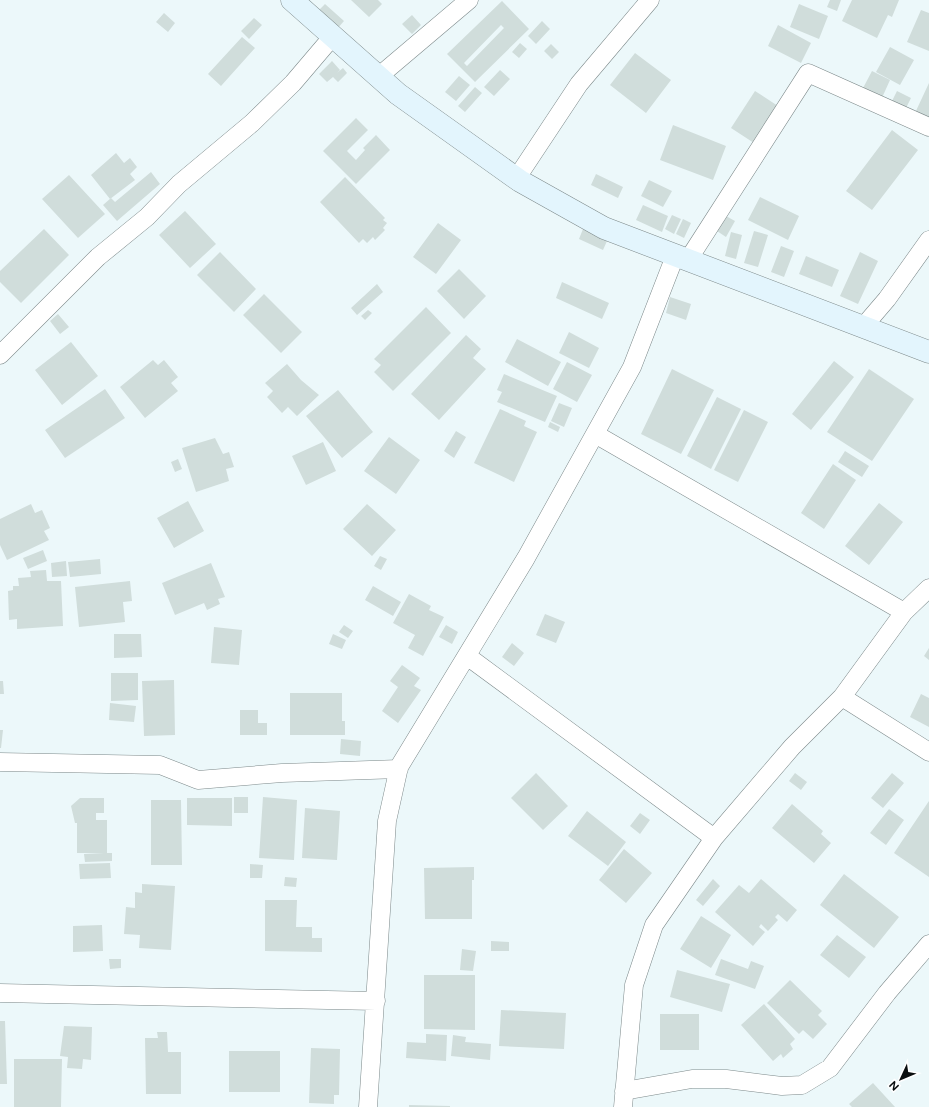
<svg xmlns="http://www.w3.org/2000/svg" width="929" height="1107" font-family="Figtree,sans-serif">
<style>
.building{fill:#d0dddb;fill-rule:evenodd}
.lines{fill:none;stroke-linecap:round;stroke-linejoin:round}
.street-casing{stroke:#7d898a;stroke-width:19}
.secondary-casing{stroke:#7d898a;stroke-width:23}
.street{stroke:#fff;stroke-width:18}
.secondary{stroke:#e3f5fd;stroke-width:22}
</style>
<rect width="100%" height="100%" fill="#ecf8fa"/>
<path class="building" d="M351,0H378L382,4L369,17Z
M830,0H841L837,11L827,7Z
M852,0H899L892,17L888,15L877,38L842,21Z
M502,1L529,29L475,82L447,54ZM501,25L504,28L467,66L464,63Z
M325,4L344,21L337,29L318,11Z
M799,4L828,16L819,39L790,27Z
M921,10L929,13V51L907,42Z
M164,13L175,23L168,32L156,22Z
M412,15L421,25L412,34L402,24Z
M254,18L262,25L249,39L241,31Z
M542,21L550,29L536,44L528,36Z
M778,25L811,43L801,63L768,46Z
M242,37L255,48L221,86L208,74Z
M520,43L527,49L519,58L512,52Z
M551,44L559,52L552,59L544,51Z
M890,47L914,60L900,85L876,72Z
M635,53L671,80L646,113L610,85Z
M332,61L340,70L337,73L343,68L347,73L338,82L333,77L327,82L319,74Z
M500,70L510,79L494,96L484,87Z
M872,71L890,80L881,100L862,90Z
M459,76L470,85L456,101L445,92Z
M929,83V120L915,113Z
M475,87L482,93L465,112L458,106Z
M755,91L778,106L754,143L731,128Z
M897,91L911,98L904,112L890,105Z
M356,118L368,130L347,151L356,160L365,150L363,148L376,135L390,150L356,184L323,151Z
M673,125L726,146L713,180L660,160Z
M892,130L918,150L872,210L846,191Z
M116,153L124,163L130,158L137,167L130,174L135,180L110,199L91,175Z
M151,172L160,184L117,221L103,205L111,198L115,202Z
M596,174L623,187L618,198L591,185Z
M69,175L105,214L78,238L42,199Z
M345,177L385,218L383,220L387,223L383,228L385,230L375,240L373,237L367,243L363,239L359,243L320,202Z
M649,180L672,191L663,207L641,196Z
M760,197L799,216L788,240L748,220Z
M643,205L668,216L662,232L636,220Z
M185,211L216,244L190,268L159,235Z
M672,215L681,219L674,234L665,229Z
M726,216L735,221L726,237L717,231Z
M683,219L691,223L684,238L676,234Z
M438,223L461,240L436,274L413,257Z
M44,229L69,255L21,303L0,282V271Z
M583,229L607,241L603,250L579,239Z
M754,231L768,235L758,267L744,263Z
M731,232L742,235L736,259L725,256Z
M781,246L794,251L784,277L771,272Z
M220,252L256,289L234,312L197,275Z
M860,252L878,261L858,304L840,296Z
M806,256L839,270L832,287L799,274Z
M459,269L486,296L464,319L437,291Z
M562,282L609,303L602,319L556,298Z
M377,284L383,292L357,315L351,308Z
M264,294L302,332L281,353L243,315Z
M670,297L691,304L686,320L666,313Z
M426,307L451,333L393,391L374,372L381,365L374,359Z
M368,310L372,313L365,320L361,316Z
M58,314L69,327L60,334L50,321Z
M569,332L599,348L589,368L559,353Z
M466,335L481,349L473,358L486,369L439,420L411,394Z
M517,339L561,362L548,386L505,362Z
M71,342L98,376L62,405L35,370Z
M153,360L158,365L164,360L178,377L171,383L178,391L145,418L120,387Z
M834,361L854,377L811,430L792,414Z
M567,362L592,375L577,402L553,389Z
M287,364L301,380L319,395L297,416L288,407L282,413L267,397L273,391L265,383Z
M672,369L714,390L681,454L641,434Z
M869,369L914,399L872,461L827,432Z
M504,374L557,396L545,422L497,402L502,392L497,390Z
M105,389L125,418L65,458L45,430Z
M338,390L373,432L342,458L306,416Z
M717,397L741,409L711,469L687,456Z
M559,403L572,408L564,427L551,421Z
M500,409L526,421L524,426L537,432L514,482L474,463Z
M744,410L768,422L738,482L714,470Z
M550,422L560,427L558,432L548,427Z
M456,431L466,437L454,458L444,451Z
M389,437L420,460L396,494L364,471Z
M215,438L223,454L229,452L234,467L226,469L229,481L196,492L182,448Z
M323,442L336,471L306,485L292,456Z
M845,451L869,466L862,477L838,462Z
M178,459L182,469L175,472L171,462Z
M833,464L856,480L824,529L801,513Z
M188,501L204,531L174,548L157,518Z
M879,503L903,522L869,565L845,546Z
M31,504L35,513L42,510L50,528L44,531L49,540L7,560L0,545V519Z
M367,504L396,530L372,556L343,529Z
M43,550L47,561L28,569L23,558Z
M380,556L387,559L381,570L374,566Z
M100,559L101,574L70,577L68,562Z
M66,561L67,576L52,577L51,563Z
M211,563L225,597L218,599L220,604L207,610L204,603L175,615L162,583Z
M46,570L47,581H61L63,626L17,629V619L9,620L8,591L13,590V586H19L18,578L31,577L30,571Z
M130,581L132,601L123,602L125,622L79,627L75,587Z
M373,586L401,602L393,616L365,600Z
M409,594L431,606L429,610L444,617L423,656L408,648L415,635L393,623Z
M545,614L565,622L556,643L536,635Z
M344,625L353,631L348,638L339,632Z
M446,625L458,632L452,644L439,637Z
M214,627L242,630L239,665L211,663Z
M114,634H141L142,657L114,658Z
M333,634L346,640L342,649L329,644Z
M512,643L524,653L514,666L502,657Z
M929,648V660L924,656Z
M402,665L420,678L414,686L421,690L398,723L382,711L398,687L390,681Z
M111,673H138V700L111,701Z
M174,680L175,735L144,736L142,681Z
M0,681H3L4,694H0Z
M290,693H342V721H345V735H290Z
M921,694L929,698V727L910,717Z
M110,703L136,706L134,722L109,720Z
M240,710H258V723H267V735H240Z
M0,730H3L1,748H0Z
M341,739L361,741L360,756L340,754Z
M536,773L568,806L543,830L511,798Z
M795,773L807,782L801,790L789,781Z
M892,773L904,783L883,808L871,798Z
M234,797H248V813H234Z
M263,797L297,800L294,860L259,858Z
M80,798H104V813H96V820H107V853H112V861L85,862L84,854L104,853H77V823H75L71,806Z
M187,798H232V826L187,825Z
M151,800H181L182,865H151Z
M929,801V877L894,853Z
M792,804L823,831L821,834L831,843L814,863L772,828Z
M305,808L340,811L337,860L302,858Z
M889,809L904,820L886,845L870,833Z
M587,811L626,842L608,866L568,836Z
M640,813L650,820L640,834L630,826Z
M624,849L652,873L626,903L599,880Z
M110,863L111,878L80,879L79,864Z
M250,864L263,865L262,878H250Z
M474,867V880H472V919H425L424,868Z
M844,874L899,917L874,948L820,905Z
M285,877L297,878L296,887L284,886Z
M713,879L720,886L703,906L696,900Z
M761,879L797,910L787,922L778,914L775,917L778,920L768,931L761,924L759,927L765,932L753,946L715,912L739,885L749,893Z
M142,884L175,886L171,950L139,948L140,935L124,934L126,907L135,908V892L142,893Z
M265,900H297L296,927H312V938H322V952L265,951Z
M701,916L731,935L711,968L680,949Z
M102,925L103,951L73,952V926Z
M837,935L866,957L849,978L820,955Z
M491,941L509,942V951H491Z
M462,949L476,951L473,971L460,970Z
M109,959H121V968L110,969Z
M721,959L748,969L751,961L764,966L755,989L715,975Z
M677,970L730,984L722,1012L670,997Z
M424,975H475V1030L424,1029Z
M790,980L822,1011L818,1015L827,1024L813,1039L803,1030L799,1034L767,1003Z
M764,1004L795,1039L790,1044L793,1049L783,1058L781,1054L773,1061L741,1025Z
M501,1010L566,1013L564,1049L499,1046Z
M660,1014H699V1050H660Z
M0,1021H5L7,1084H0Z
M64,1026L92,1027L91,1060L83,1059L82,1069L67,1068L68,1057L60,1056Z
M157,1032H167L168,1052H181V1094H146L145,1038H158Z
M426,1034L447,1035L446,1061L406,1058L407,1042L426,1043Z
M453,1035L466,1037L465,1042L491,1044L490,1060L451,1056Z
M311,1048L340,1049L339,1095H334V1104L309,1103Z
M229,1051H280V1092H229Z
M14,1059H62L61,1107H14Z
M873,1083L895,1107H852L849,1104Z
M409,1105L450,1106V1107H409Z"/>
<g class="lines">
<g class="street-casing">
<path id="street" d="M378,77L469,0
M516,179L579,84L650,0
M688,260L808,73L929,127
M863,327L887,299L929,240
M0,355L98,257L147,217L179,184L252,123L293,83L333,36
M595,434L904,612
M467,656L714,838
M842,697L929,752
M0,762L160,765L198,780L282,773L399,769
M0,993L376,1001
M624,1091L692,1079H726L782,1086L802,1085L830,1068L887,993L929,944
M368,1107L387,821L399,767L526,558L632,367L675,256
M623,1107L634,985L654,925L714,838L792,747L842,697L904,612L929,588"/>
</g>
<g class="secondary-casing">
<path id="secondary" d="M292,0L398,94L520,181L604,228L929,352"/>
</g>
<use href="#street" class="street"/>
<use href="#secondary" class="secondary"/>
</g>
<g transform="translate(901 1079) rotate(226)" stroke="#ffffff" stroke-width="3" paint-order="stroke">
<path d="M0-3L7 15L0 10L-7 15Z" fill="#0a0e0f"/>
<text y="-6" font-size="11" font-weight="bold" text-anchor="middle" fill="#0a0e0f">N</text>
</g>
</svg>
